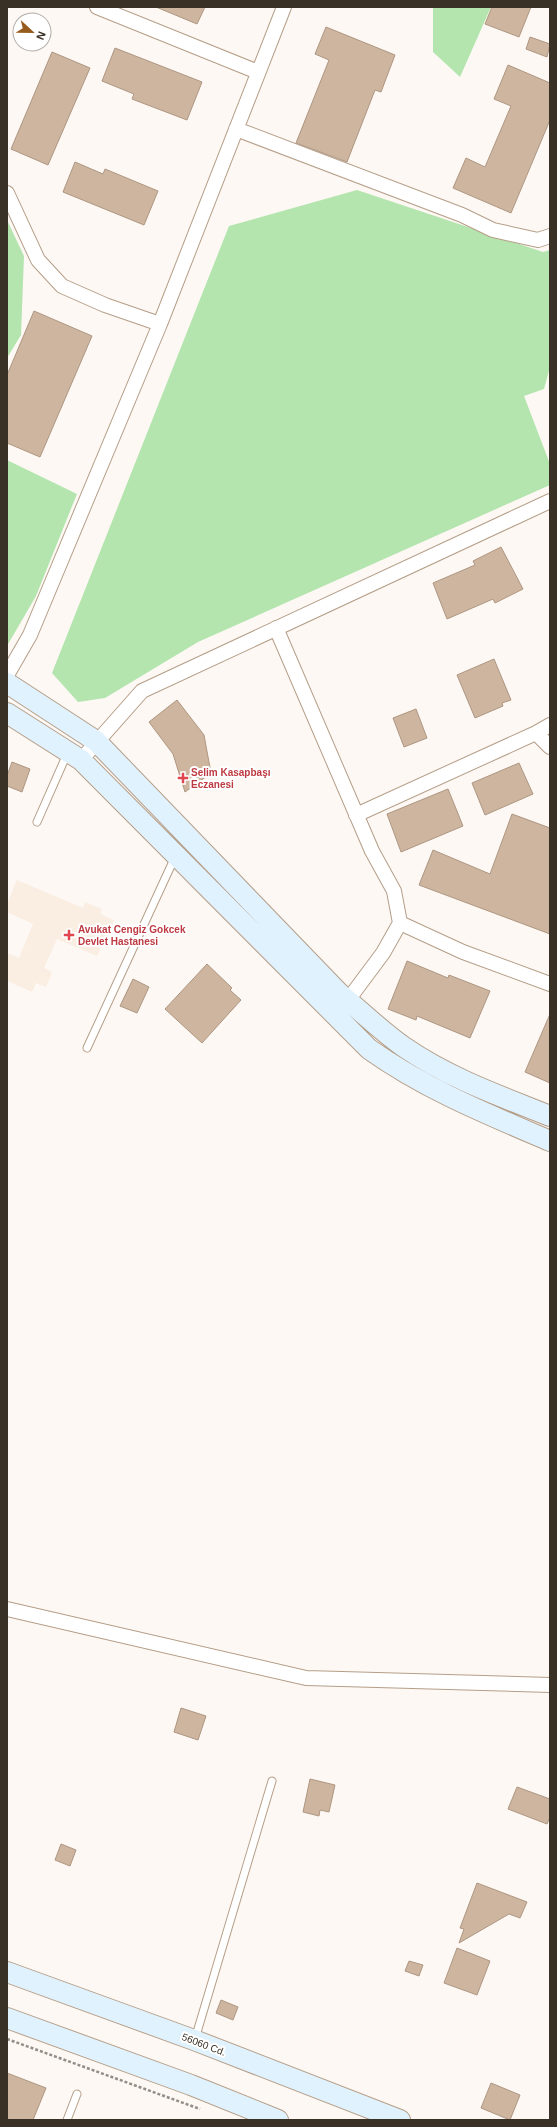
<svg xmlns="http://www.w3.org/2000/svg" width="557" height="2127" font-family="Helvetica,sans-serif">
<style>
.built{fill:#faeee2}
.green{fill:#b4e5ae}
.building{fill:#ceb59f;stroke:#ae9681}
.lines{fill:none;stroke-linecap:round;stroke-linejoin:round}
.lane-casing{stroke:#b59e88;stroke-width:9}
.street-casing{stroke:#b59e88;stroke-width:16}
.secondary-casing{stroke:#b59e88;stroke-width:22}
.path{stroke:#948d86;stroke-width:2.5;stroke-dasharray:3 2;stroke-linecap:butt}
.lane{stroke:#fff;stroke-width:7}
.street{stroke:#fff;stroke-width:14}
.secondary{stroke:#e1f2ff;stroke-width:20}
.health-dot{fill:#e0444e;stroke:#fff;stroke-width:1.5}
.labels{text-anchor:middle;stroke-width:4;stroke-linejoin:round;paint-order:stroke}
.health-label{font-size:10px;font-weight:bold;fill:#be3a42;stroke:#fff;text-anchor:start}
.street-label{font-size:10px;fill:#393026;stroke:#fff}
</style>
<rect width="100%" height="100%" fill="#fdf8f4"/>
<path class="built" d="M17,880L83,908L85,902L102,909L100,914L114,920L105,945L102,944L97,956L57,939L44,968L52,972L46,987L36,983L32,992L7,981V953L19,958L33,924L7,912V904Z"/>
<path class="green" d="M433,7H491L460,77L433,52Z
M357,190L543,252L550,250V367L544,389L524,396L550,464V485L198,642L105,698L78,702L52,673L229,226Z
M7,220L24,256L21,335L7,358Z
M7,460L77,494L36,596L7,646Z"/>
<path class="building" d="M156,7H205L197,24Z
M492,7H531L519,37L485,24Z
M326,27L395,55L381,92L375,90L347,162L296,143L329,60L315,54Z
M530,37L550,44L547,57L526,49Z
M115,48L202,82L187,120L132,99L134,94L102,81Z
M52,52L90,68L48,165L11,149Z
M508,65L550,83V120L511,213L453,188L466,158L485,167L511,106L494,99Z
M75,162L103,174L105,169L158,191L144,225L63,192Z
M34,311L92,336L40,457L7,443V375Z
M501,547L523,589L495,603L493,599L447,619L433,583L475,565L473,561Z
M494,659L511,700L502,703L503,706L475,718L457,675Z
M177,700L204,735L211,773L185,792L173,754L149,722Z
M416,709L427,738L404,747L393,718Z
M12,762L30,769L22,792L7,786V776Z
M519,763L533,794L485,815L472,783Z
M448,789L463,826L401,852L387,814Z
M512,814L550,828V934L419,885L433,850L490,874Z
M407,961L448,978L449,975L490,991L470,1038L417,1016L416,1020L388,1009Z
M207,964L232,988L230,990L241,1000L202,1043L165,1009Z
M133,979L149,987L137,1013L120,1006Z
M550,1014V1083L525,1072Z
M181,1708L206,1716L198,1740L174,1732Z
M310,1779L335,1785L329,1812L320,1810L319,1816L303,1812Z
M517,1787L550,1799V1817L547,1824L508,1809Z
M61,1844L76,1850L70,1866L55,1860Z
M477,1883L527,1902L520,1918L509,1914L459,1943L464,1929L460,1928Z
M457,1948L490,1961L477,1995L444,1983Z
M409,1961L423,1965L419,1976L405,1971Z
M221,2000L238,2007L233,2020L216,2013Z
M7,2073L46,2088L33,2120H7Z
M491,2083L520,2095L510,2120L481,2108Z"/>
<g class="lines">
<g class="lane-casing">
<path id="lane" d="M37,822L67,754
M87,1048L175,857
M195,2039L272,1781
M67,2120L77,2094"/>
</g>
<g class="street-casing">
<path id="street" d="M97,7L258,72
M236,129L462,215L493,230L538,240L550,236
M7,193L38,260L62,286L105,305L160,324
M276,628L372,851L394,891L400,923L383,953L348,1000
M7,675L30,635L160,324L284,7
M536,733L550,747
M81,760L142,691L550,501
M356,815L536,733L550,725
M400,923L463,952L550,984
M7,1609L306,1678L550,1685"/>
</g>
<g class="secondary-casing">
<path id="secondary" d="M7,683L96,741L339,993C361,1011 381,1031 404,1047C449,1078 500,1096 550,1116
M7,713L81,760L369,1049C425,1089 487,1114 550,1141
M7,1972L194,2040L400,2120
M7,2018L191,2085L278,2120"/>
</g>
<path class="path" d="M7,2039L200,2109"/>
<use href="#lane" class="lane"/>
<use href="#street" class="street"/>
<use href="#secondary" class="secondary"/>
</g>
<g class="health-dot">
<path d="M181 772h4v4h4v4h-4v4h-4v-4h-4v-4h4z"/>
<path d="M67 929h4v4h4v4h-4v4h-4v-4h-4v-4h4z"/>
</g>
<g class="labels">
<g class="health-label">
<text x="191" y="776">Selim Kasapbaşı<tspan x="191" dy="12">Eczanesi</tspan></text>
<text x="78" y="933">Avukat Cengiz Gokcek<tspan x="78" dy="12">Devlet Hastanesi</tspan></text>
</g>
<g class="street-label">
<text transform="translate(204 2044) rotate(21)" y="4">56060 Cd.</text>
</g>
</g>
<rect width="557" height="2127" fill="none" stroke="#393026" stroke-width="16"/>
<g transform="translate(32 32) rotate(112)"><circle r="19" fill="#ffffff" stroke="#b0aca8"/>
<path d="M0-3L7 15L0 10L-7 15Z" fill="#975c1d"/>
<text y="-6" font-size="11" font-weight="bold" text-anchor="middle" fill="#393026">N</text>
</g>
</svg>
